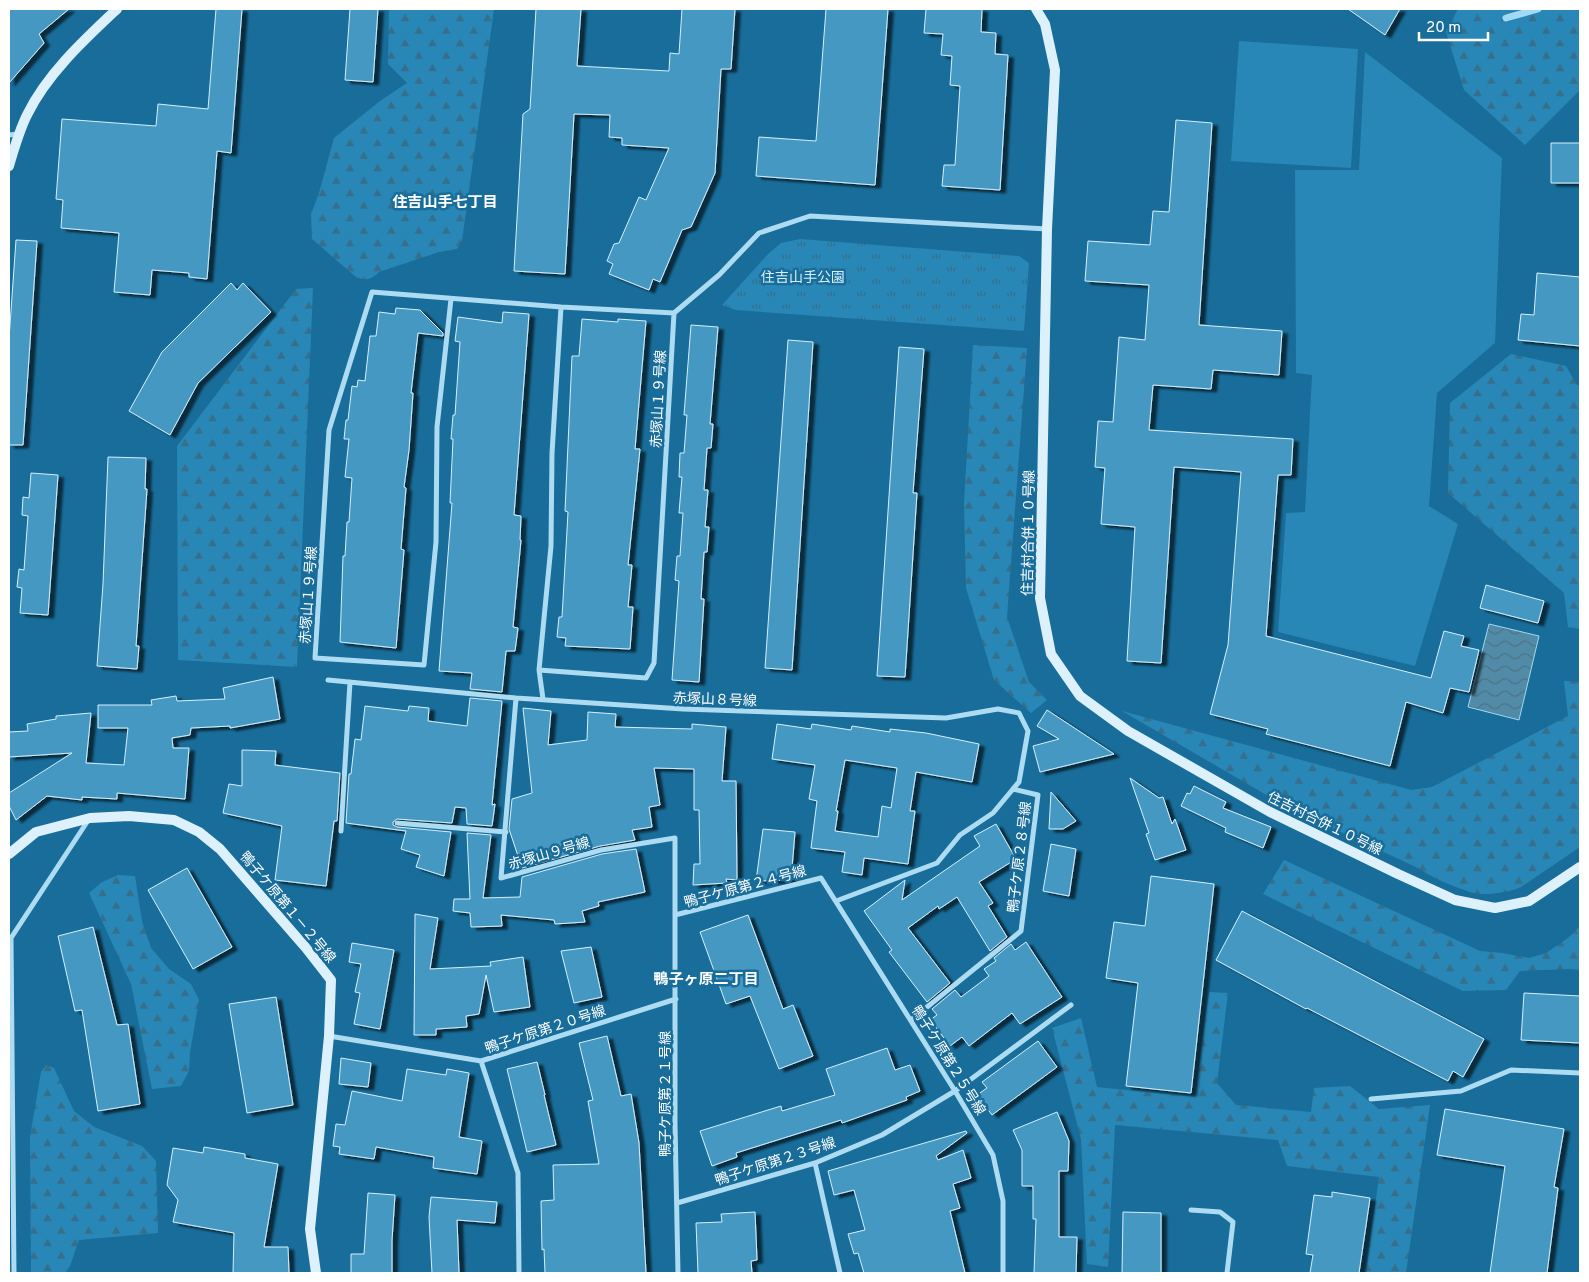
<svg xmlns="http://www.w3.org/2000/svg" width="1589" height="1282" font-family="Overpass,'Noto Sans JP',sans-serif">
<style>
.forest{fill:url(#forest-firs)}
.park{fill:url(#park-tufts)}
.garden{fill:#2887b6}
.water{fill:url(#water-waves);stroke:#a0d9f4}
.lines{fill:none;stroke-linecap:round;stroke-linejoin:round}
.stream{stroke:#a0d9f4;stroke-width:7}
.building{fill:#4598c2;stroke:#d5effc;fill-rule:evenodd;filter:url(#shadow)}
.street{stroke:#addbf1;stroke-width:5}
.secondary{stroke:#dcf1fc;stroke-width:10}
.labels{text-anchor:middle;stroke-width:5;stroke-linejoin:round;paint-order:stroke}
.park-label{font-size:14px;fill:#d5effc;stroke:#186d9a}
.street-label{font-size:14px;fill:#fff;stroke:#186d9a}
.neighbourhood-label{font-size:15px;font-weight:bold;fill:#fff;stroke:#186d9a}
</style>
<defs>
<pattern id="forest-firs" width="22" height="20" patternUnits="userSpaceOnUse" patternTransform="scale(1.25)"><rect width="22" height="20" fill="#2887b6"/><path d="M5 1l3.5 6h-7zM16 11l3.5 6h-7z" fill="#366f8c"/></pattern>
<pattern id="park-tufts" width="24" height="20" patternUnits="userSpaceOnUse" patternTransform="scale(1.25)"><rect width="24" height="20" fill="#2887b6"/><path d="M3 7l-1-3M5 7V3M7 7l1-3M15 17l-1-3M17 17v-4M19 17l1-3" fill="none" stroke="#366f8c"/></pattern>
<pattern id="water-waves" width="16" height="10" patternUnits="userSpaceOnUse" patternTransform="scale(1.25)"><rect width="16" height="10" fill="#518ba8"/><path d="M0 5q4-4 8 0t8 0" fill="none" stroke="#4f7283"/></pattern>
<filter id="shadow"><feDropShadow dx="5.5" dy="3" stdDeviation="1" flood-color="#0009"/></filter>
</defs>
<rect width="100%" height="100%" fill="#186d9a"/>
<path class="forest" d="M389,9H494L462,241L457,249L439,252L379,272C371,280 366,281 356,277L312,239L311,214L319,193L334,138L380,101L407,83L388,64Z
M1458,9H1580V90L1525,145L1464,90L1446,32Z
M313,288L297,667L178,660L177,446L296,289Z
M973,345L1027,348L1007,617L1029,682L1047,700L1031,713L994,680L966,588L964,503Z
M1511,354L1566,366L1577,385H1580V629L1568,627L1564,593L1448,493L1450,403Z
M1564,681L1580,682V847L1521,887C1510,892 1486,896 1474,893C1459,889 1432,878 1420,869L1287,807L1122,711L1411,790L1432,787L1568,716Z
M1284,860L1480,951L1502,953L1529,958L1546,953L1568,938L1580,926V970L1570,969L1520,971L1506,990L1463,991L1263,894Z
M118,875L135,876L142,921L151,948L169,969L191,984L199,1000L190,1053L189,1071L181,1086L152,1089L131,984L89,893L102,882Z
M1209,992L1228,993L1217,1083L1236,1105L1311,1112L1314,1088L1350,1086L1379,1109L1430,1105L1406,1273H1366L1379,1177L1287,1166L1278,1140L1115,1125L1108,1267L1087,1264L1081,1139L1052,1028L1081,1018L1097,1087L1195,1097Z
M46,1065L54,1068L74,1111L94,1127L142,1146L156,1161L158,1233L79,1240L70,1266L65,1273H31L30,1137L41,1072Z"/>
<path class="park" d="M800,239L1019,256L1029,263L1024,331L736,310L722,305L768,254L781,243Z"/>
<path class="garden" d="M1239,41L1358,49L1351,168L1231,161Z
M1365,52L1502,158L1495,343L1437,393L1429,506L1458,524L1415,666L1278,632L1286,513L1305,512L1312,375L1296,373L1295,170H1359Z"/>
<path class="water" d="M1489,624L1539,636L1519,720L1468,707Z"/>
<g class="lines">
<path class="stream" d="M1506,18L1538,9"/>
</g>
<path class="building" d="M9,9H69L39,34L44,43L9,83Z
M216,9H242L231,153L217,151L207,279L189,277V273L152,270L150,295L114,292L119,233L61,228L63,200L56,199L62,119L156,126L158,104L208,109Z
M350,9H378L373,82L345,80Z
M536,9H581L577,66L669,71L670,53L679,54L682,9H735L731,69H721L715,173L691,227L682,230L660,282L653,279L649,290L609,274L613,264L607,261L614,244L619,243L639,197L646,200L669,148L622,145V138L609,137L610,115L574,114L565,274L514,271L523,114L530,109Z
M826,9H888L875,185L756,176L759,137L816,141Z
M926,9H982L981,32L996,33L995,54L1008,55L1000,190L942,186L944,165H955L960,86L950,85L952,56L941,55L943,34L924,33Z
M1348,9H1400L1385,35Z
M1176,120L1212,123L1199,325L1282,331L1279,375L1213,370L1211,389L1153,385L1149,430L1293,439L1291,475H1278L1266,636L1431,678L1444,631L1464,636L1461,646L1479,650L1469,692L1450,688L1443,713L1406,702L1390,766L1266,734L1268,729L1210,714L1228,645L1241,472L1174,467L1161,663L1127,661L1135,527L1101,524L1105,468L1095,467L1098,421L1113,422L1119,337L1145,340L1149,285L1085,281L1088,241L1150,245L1153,211L1169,212Z
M1551,143H1580V183H1551Z
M16,240L37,241L23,445H9V339Z
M1537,273L1580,277V346L1518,340L1521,314L1534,315Z
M231,283L237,290L243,283L271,312L198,383L170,435L129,411L162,352Z
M396,308L420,310L443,333V336L418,333L411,393H413L409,450L404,487L406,488L401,549L404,550L396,648L340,642L343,556H345L347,522H349L352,478L345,477L349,439H344L346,420H348L352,386L357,387L358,380L365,381L370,336H376L379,312L395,314Z
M503,312L529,314L514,515L521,516L520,540H521L513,627L518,628L515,651H506L502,692L470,689L472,673L439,671L452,503H450L453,439H451L453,415H455L460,342L455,341L458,317L502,323Z
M582,319L618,322V319L646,321L635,449H640L628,565H632L628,607H633L630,649L565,646L566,638L557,637L559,617H562L566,548L568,512L565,511L572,356H579Z
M691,325L718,327L710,424H713L711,448H707L704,490H708L705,527H709L707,552H704L701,599H704L699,682L672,680L679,581L675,580L677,556H680L683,513H679L682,477H679L680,453H684L687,415H684Z
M788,340L813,342L792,670L765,668Z
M899,347L924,349L913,493H917L905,677L877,676Z
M108,457L146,458L145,489H147L136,646H139L137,669L97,666L103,584Z
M31,473L58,475L48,615L20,613L22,588L17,587L19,569L24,570L28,516L22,515L23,497L29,498Z
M1486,585L1544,601L1538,623L1480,608Z
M273,677L280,719L230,728V726L191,728L190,735L172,738L173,748H189L185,799L117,793V799L82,797V800L47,796L16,820L9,806V793L72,753L9,757V732L28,731L27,724L56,719V716L91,713L86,763L124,765L128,728H98V705H152L151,700L176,696L177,701L225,699L223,688Z
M470,698L502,701L492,805L495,804L492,826L467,824L466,808L455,807L452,823L397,819L393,822V825L397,827L451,832L444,876L416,867L420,855L401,849L406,831L346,823L349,774H351L355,739L361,740L365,706L408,711L409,706L429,708L428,721L467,726Z
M523,708L551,711L548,745L587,740L588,712L616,714L615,727L692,729V724L726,727L722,781H736L737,880L726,879L727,883L693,885L694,864H700L699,810H694V769L654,768L660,805L649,807L652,827L632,830L635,840L600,846L522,868L509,829L512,799L532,793Z
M1047,710L1114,754L1040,772L1033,746L1059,739L1037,726Z
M777,724L811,729L812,724L851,730L852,726L890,732V729L926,733L979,744L972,782L916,772L910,811H915L908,864L864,858L862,875L842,872L845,852L811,848L817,801L809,799L815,765L772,759ZM845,760L897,768L891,808L882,806L878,837L835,831L838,811H836Z
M242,750L276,751L275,765L340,773L337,821H334L326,886L275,880L282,826L223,813L229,784L242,786Z
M1130,778L1159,798L1163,797L1172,824L1175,819L1186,850L1155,860L1146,834L1149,833Z
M1194,786L1226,802L1223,808L1271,827L1263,848L1225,832L1226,828L1181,806L1187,793L1190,794Z
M1051,792L1076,821L1063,829H1049Z
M996,824L1016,859L979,882L993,903L988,906L1007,937L990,951L957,897L939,909L938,906L908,928L950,983L927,1002L889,952L892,950L864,911L905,880L902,900L980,846L974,836Z
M763,829L795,832L791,880L756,881Z
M467,833L491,835L483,898L520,897L522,877L602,854L636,849L645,892L598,902L599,906L582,911L585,922L555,924L554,920L501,915L502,926L471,927L470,913L453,911L454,899H470Z
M1051,844L1076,849L1069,896L1043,891Z
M187,868L232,947L193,969L148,890Z
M1151,876L1214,884L1191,1093L1126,1086L1138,983L1106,978L1114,922L1145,926Z
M1242,911L1484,1039L1463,1077L1453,1071L1448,1081L1307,1008L1306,1009L1216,960Z
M415,914L438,918L430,969L491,966L490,962L523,957L530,1007L494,1012L486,975L479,1014L466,1016L467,1027L436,1029V1035H414Z
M748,915L783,1009L793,1005L813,1056L779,1069L750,996L726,1004L700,932Z
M93,927L117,1025L128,1024L140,1104L98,1111L82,1010L75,1011L58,936Z
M1026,942L1062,997L1020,1024L1012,1013L969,1046L962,1037L950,1046L930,1020L937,1015L932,1009L955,990L961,997L989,976L984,969L996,961L994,958L1011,944L1015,950Z
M352,943L394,950L380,1029L354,1024L360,993L355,992L361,964L349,962Z
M591,947L602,997L574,1003L561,951Z
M1524,993L1580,996V1043L1521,1040Z
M276,997L293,1105L247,1113L229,1004Z
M607,1036L621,1096L631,1094L639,1143L646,1273H545L544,1249L542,1250L541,1201L554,1200L553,1165L599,1164L588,1101L593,1100L579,1043Z
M1038,1041L1057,1067L992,1115L977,1095L987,1088L982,1082Z
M887,1048L895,1070L910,1065L920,1091L906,1097L907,1100L842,1123L841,1120L736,1153L737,1157L712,1166L700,1131L781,1106L782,1111L835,1095L826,1069Z
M341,1058L371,1063L368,1087L339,1084Z
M537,1062L545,1095H544L556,1145L527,1152L507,1069Z
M407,1069L446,1075L447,1069L469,1073L459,1137L482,1141L477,1174L433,1168L434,1157L376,1147L374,1159L339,1154L340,1147L333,1146L336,1124L345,1125L352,1091L402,1101Z
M1445,1109L1564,1129L1554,1187L1558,1188L1547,1273H1490L1505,1166L1437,1155Z
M1057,1112L1069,1141L1068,1171H1059V1237H1077L1076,1273H1034L1036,1219H1033V1186H1022V1150L1013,1130Z
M966,1131L967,1133L936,1156L938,1160L963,1150L971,1178L953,1184L960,1208L950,1211L965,1273H864L858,1253L854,1254L848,1234L865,1230L854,1190L834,1195L828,1171Z
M204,1147L245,1154V1158L278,1164L264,1247H288L289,1273H233L234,1233L173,1222L178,1200L167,1185L173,1148L203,1153Z
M1332,1192L1370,1198L1359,1273H1310L1313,1255L1306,1254L1314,1195L1332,1197Z
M368,1193L395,1195L392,1240V1273H351V1254H364Z
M431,1197L497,1202L495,1223L457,1220L459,1273H432L429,1217Z
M755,1212L757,1260L751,1261L752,1273H698L696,1223L722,1222L721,1214Z
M1123,1212L1161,1213V1273H1122Z"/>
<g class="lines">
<path class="street" d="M9,135L18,134
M451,299L437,427L436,542L424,665L315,658L329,430L372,292L561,307L674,313L719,275L759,233L810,216L1047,229
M539,670L646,678L654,663L674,313
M328,680L516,698L683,709L946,718L998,709L1019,713L1028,731L1019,782L1013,789
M516,698L501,878L601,850L675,838V1124L678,1273
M543,699L539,670L551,546L552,453L561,307
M397,823L506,832
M341,831L350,682
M836,901L937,863L960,835L993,813L1013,789L1038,795L1021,931L911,1020
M675,915L821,878L955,1091L993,1155L1003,1201V1273
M329,1036L481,1061L676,999
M481,1061L518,1173L519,1273
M1371,1099L1461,1091L1511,1070L1580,1073
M815,1163L840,1273
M677,1203L815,1163L882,1135L955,1091L1071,1005
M1191,1210L1220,1212L1233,1222L1227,1273
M14,1273L11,938L89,819"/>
<path class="secondary" d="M1036,9L1045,24L1055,70L1047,229L1040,598L1051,654L1080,696L1128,731L1270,812L1398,874L1455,900L1495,908L1529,901L1580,867
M9,166C14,149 19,131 27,115C47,74 84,40 117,9
M9,854L36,832L90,818L129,816L174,820L199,832L220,849L306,948L331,980L329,1036L310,1229L316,1273"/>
</g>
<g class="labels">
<g class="park-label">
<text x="803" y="282">住吉山手公園</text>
</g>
<g class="street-label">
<text transform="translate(658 399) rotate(-87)" y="5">赤塚山１９号線</text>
<text transform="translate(1028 533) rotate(-89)" y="5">住吉村合併１０号線</text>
<text transform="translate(308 595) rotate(-86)" y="5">赤塚山１９号線</text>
<text transform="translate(715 699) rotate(2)" y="5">赤塚山８号線</text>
<text transform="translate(1325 823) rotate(26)" y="5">住吉村合併１０号線</text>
<text transform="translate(549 853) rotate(-16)" y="5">赤塚山９号線</text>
<text transform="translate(1019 857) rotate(-83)" y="5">鴨子ケ原２８号線</text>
<text transform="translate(745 886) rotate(-15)" y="5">鴨子ケ原第２４号線</text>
<text transform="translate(288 907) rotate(50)" y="5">鴨子ケ原第１－２号線</text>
<text transform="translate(545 1029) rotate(-18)" y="5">鴨子ケ原第２０号線</text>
<text transform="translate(949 1060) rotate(58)" y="5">鴨子ケ原第２５号線</text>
<text transform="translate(665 1094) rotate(-90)" y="5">鴨子ケ原第２１号線</text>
<text transform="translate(775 1161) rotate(-18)" y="5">鴨子ケ原第２３号線</text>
</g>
<g class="neighbourhood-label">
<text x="445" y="207">住吉山手七丁目</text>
<text x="706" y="984">鴨子ヶ原二丁目</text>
</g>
</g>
<rect width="1589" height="1282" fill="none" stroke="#ffffff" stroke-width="20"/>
<path d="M1419 32v8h69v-8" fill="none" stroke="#ffffff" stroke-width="2.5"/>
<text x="1426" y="32" font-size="15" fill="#ffffff" stroke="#186d9a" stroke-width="4" paint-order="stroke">20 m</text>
</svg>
